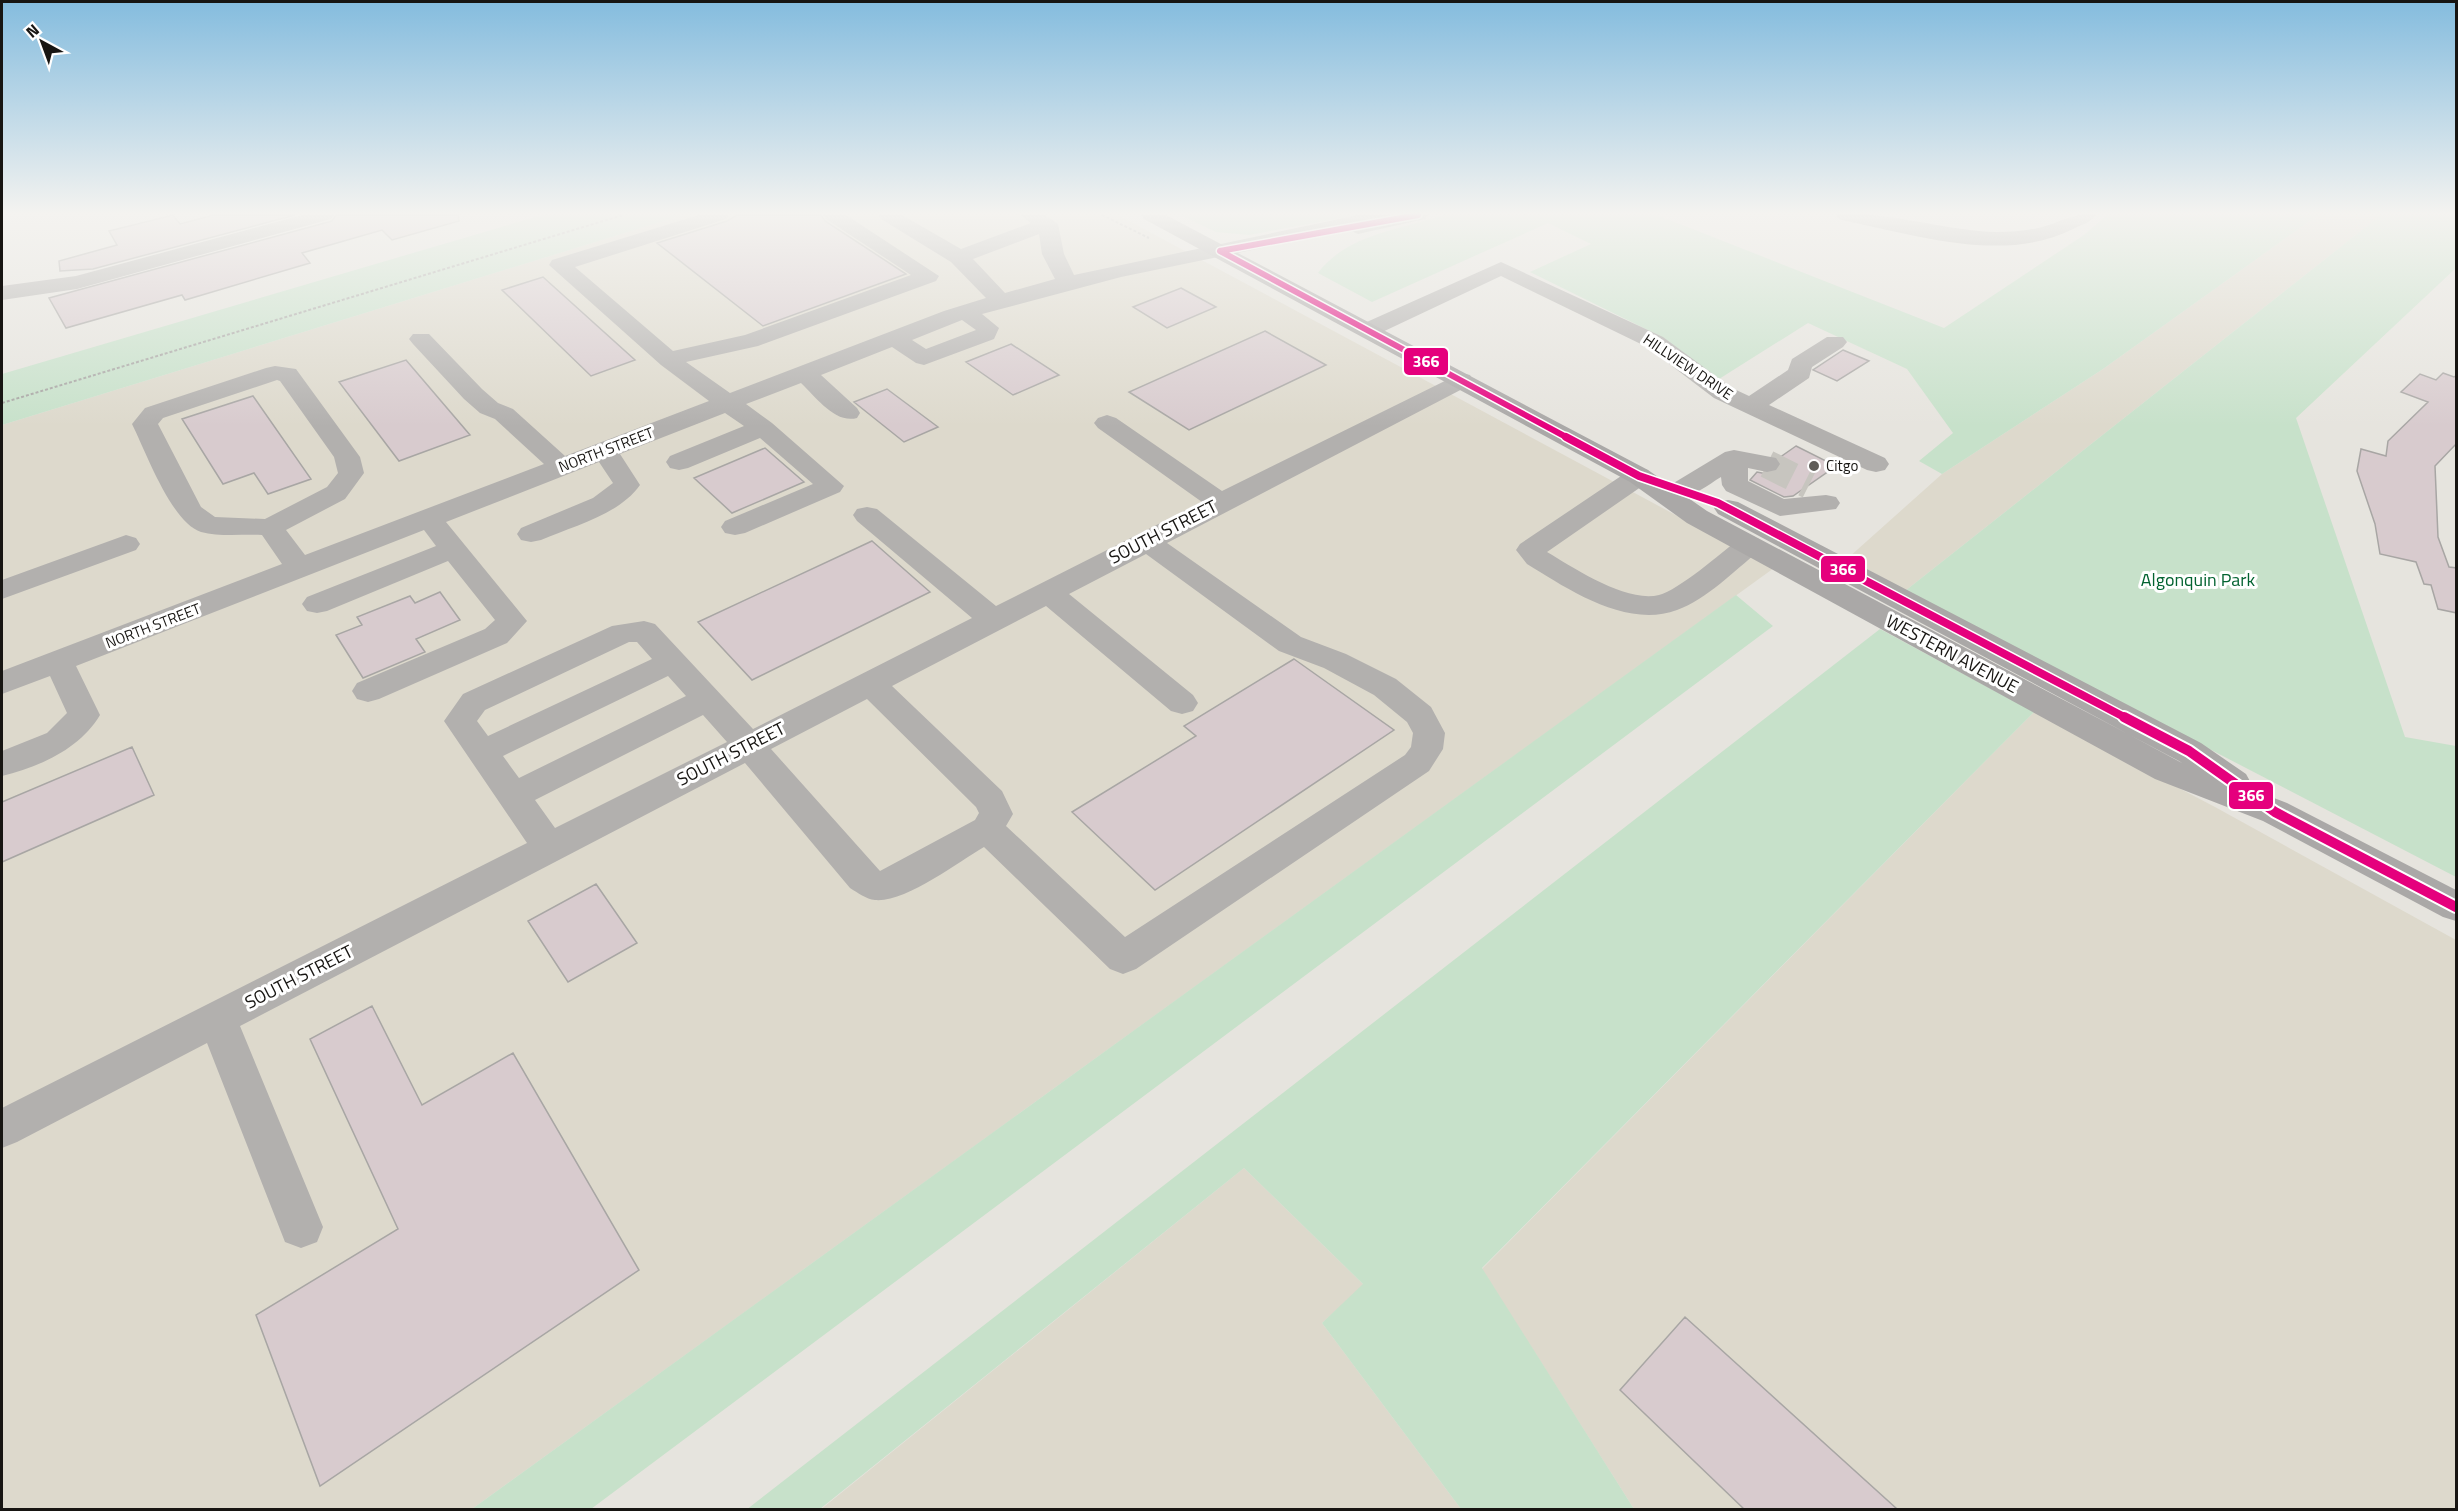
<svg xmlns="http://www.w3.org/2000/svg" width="2458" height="1511" font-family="'Titillium Web',sans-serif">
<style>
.built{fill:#ddd9cc}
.green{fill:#c7e1ca}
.building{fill:#d8cbce;stroke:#a8a6a4;stroke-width:1.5}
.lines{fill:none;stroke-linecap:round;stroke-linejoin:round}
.minor-tunnel{stroke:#c7c5bf;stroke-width:28;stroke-dasharray:28 14;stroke-linecap:butt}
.path{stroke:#a7a5a3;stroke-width:2;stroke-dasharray:3 2;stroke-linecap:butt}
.minor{fill:#b2b0ae;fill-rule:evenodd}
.major{fill:#aaa8a7;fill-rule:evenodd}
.bus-1-far2-casing{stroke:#fff;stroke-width:9}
.bus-1-far1-casing{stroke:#fff;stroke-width:11}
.bus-1-casing{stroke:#fff;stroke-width:14}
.bus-1-far2{stroke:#e5007d;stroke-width:6}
.bus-1-far1{stroke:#e5007d;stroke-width:8}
.bus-1{stroke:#e5007d;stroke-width:10}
.poi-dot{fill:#5f5d59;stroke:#fff;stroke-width:2}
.labels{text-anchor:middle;stroke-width:6;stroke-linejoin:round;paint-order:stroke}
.far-street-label{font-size:15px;fill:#171512;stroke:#fff}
.far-poi-label{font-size:15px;fill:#171512;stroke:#fff;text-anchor:start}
.street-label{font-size:18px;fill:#171512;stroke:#fff}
.park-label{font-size:18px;fill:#036331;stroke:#fff}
.line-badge{stroke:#fff;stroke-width:2}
.badge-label{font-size:16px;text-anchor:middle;font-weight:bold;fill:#fff}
</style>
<rect width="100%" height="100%" fill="#e6e4de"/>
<path class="built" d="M683,215H1118L1774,568L472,1509L2,1510V425Z
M2318,215H2381L1905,591L1848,558L1942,474L2103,369Z
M2034,712L2215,807L2456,940V1509H1634L1482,1269Z
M1244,1168L1364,1285L1322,1323L1461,1509L820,1510Z"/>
<path class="green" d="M542,215H683L2,425V374Z
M1180,215H1356L1249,235L1216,232Z
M1443,215H1657L1944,328L2084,235L2107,215H2318L2103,369L1942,474L1919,461L1953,433L1907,369L1808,323L1719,379L1664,338L1530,272L1591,244L1548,223L1372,302L1318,273C1347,234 1400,230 1443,215Z
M2381,215H2456V268L2296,418L2405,737L2456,746V877L1905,591Z
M1736,595L1773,626L591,1509H472Z
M1880,629L2034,712L1482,1268L1634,1509H1461L1322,1323L1363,1284L1244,1168L820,1509L746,1510Z"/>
<path class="building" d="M173,215L180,224L214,215H295L93,269L60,271L59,261L117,245L109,231Z
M336,215H458L459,221L392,240L382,230L302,253L310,263L185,300L182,295L66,328L49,298L332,221Z
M737,215H821L825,221L906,274L763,326L657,243L727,221Z
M543,277L635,360L591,376L502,290Z
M1181,288L1216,307L1167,328L1133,307Z
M1265,331L1326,365L1189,430L1129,392Z
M1011,344L1059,375L1013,395L966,362Z
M1843,350L1869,361L1837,381L1813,370Z
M406,360L470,435L399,461L339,382Z
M2443,373L2454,377L2457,375V443L2435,466L2438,537L2449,567L2457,568V613L2438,609L2431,585L2424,584L2416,562L2380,554L2375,524L2357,471L2361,449L2386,456L2388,441L2428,402L2401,392L2420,374L2436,380Z
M887,389L938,427L904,442L854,402Z
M253,396L311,479L268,494L254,473L223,484L182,419Z
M1796,446L1836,466L1793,496L1784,497L1750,480L1757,472L1767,474L1778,471L1782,465L1779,458Z
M765,448L804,482L732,513L694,478Z
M872,541L930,592L752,680L698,622Z
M440,592L460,620L416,639L425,652L363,678L336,635L362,625L357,617L410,596L415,603Z
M1294,659L1394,730L1155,890L1072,812L1196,736L1184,726Z
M132,747L154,795L2,862V802Z
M596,884L637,943L568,982L528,921Z
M372,1006L422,1105L513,1053L639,1270L320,1486L256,1315L398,1229L310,1039Z
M1685,1317L1897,1509H1744L1620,1390Z"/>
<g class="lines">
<path class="minor-tunnel" d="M1767,464L1809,485"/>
<path class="path" d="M1102,215L1149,238
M2,403L623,215"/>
<path class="minor" d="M302,215H334L331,219L77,289L2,300V286L76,276Z
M699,215H729L726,219L575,267L673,351L745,335L911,275L826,219L823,215H846L939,276L936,281L758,346L686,362L730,393L944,311L986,298L951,262L881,219L878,215H902L961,249L1031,223L1020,215H1045L1058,224L1064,254L1074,275L1358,215H1428L1425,219L1358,234L1349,230L1121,277L982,314L999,328L994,339L924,365L916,363L892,347L821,375L857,408L860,413L857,418C835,424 816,397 801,383L746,404L772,423L844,486L840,492L745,533L735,535L725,533L721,527L725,521L813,484L760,438L688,468L679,470L670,468L666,462L670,456L744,426L725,413L620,454L640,485C619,515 573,526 541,540L531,542L521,540L517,534L521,528L593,498L613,483L599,462L446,522L527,621L507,643L379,699L368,702L357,699L352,691L357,683L485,629L495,620L448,561L327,611L317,613L307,611L302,604L307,597L436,546L424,530L76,666L100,715C80,749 39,767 2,776V751L47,733L67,713L50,676L2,694V671L282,564L262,535C243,534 219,537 201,532C171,522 146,452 132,424L145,408L266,368L275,366L296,369L360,457L364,473L345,499L286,530L305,555L544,464L495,419L480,413L464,399L413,344L409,339L413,334H429L482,389L498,403L513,409L565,456L709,401L661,365L549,265L552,260ZM1039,234L1042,254L1055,279L1005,293L973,259ZM962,320L976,330L926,349L912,340ZM277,380L280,381L334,457L338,473L327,487L265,519L215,517L201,507L158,424L163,418Z
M1836,215C1889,210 1943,231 1997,232C2015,232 2035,230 2052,224C2068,218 2078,213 2096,215C2091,222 2081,225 2073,229C2004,264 1916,235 1846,221L1839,219Z
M1501,262L1663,337L1732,388L1749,396L1788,370L1792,359L1827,337H1843L1847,342L1843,347L1812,367L1809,378L1769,405L1885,458L1889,464L1885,470L1876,472L1867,470L1714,398L1647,347L1501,276L1376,335H1360L1356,330L1360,325Z
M1461,373L1470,375L1473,380L1470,385L1167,543L1301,637L1346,654L1396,679L1431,707L1445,733L1443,749L1429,771L1136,969L1123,974L1110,969L984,847C958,862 905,903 875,900C866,899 858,893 850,888L745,763L240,1026L323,1227L317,1242L301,1248L285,1242L207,1043L17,1142L2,1148V1108L527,843L444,721L463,694L612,626L644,621L655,624L753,729L972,618L857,521L853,515L857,509L867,507L877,509L996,606L1202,502L1098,428L1094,423L1098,418L1107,415L1116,418L1222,491ZM1146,554L1279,651L1324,668L1374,695L1407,722L1413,733L1411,747L1405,755L1125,937L1006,826L1013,814L1002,791L892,686L1046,606L1171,711L1182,714L1193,711L1198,703L1193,695L1069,594ZM629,642H637L652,659L488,736L477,721L485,710ZM668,676L686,696L519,778L503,756ZM867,699L976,807L979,813L975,820L880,871L771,749ZM703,715L727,742L555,828L535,800Z
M1734,450L1776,458L1780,464L1776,470L1767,472L1748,468V481L1784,499L1826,495L1836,497L1840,503L1836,509L1780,516L1726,491L1722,485L1721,477C1706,486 1691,500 1672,496L1668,490L1672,484L1725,452Z
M1639,468L1648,470L1652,476L1648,482L1547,552C1574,568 1626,603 1659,595C1679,590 1721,553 1739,539L1749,536L1759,539L1763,545L1759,551C1734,571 1707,599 1677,610C1626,629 1568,589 1527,564L1516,550L1520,544L1630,470Z
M126,535L136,538L140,544L136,550L2,599V580Z"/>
<path class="major" d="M1141,215H1166L1648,470L1707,511L2179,761L2182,763L1718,514L1714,508L1718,502L1728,500L1738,502L2201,743L2246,774L2251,783L2248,788L2287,803L2456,890V921L2443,917L2263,821L2155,779L1687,523L1630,482L1144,219Z"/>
<g class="bus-1-far2-casing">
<path id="bus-1-far2" d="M1220,251L1568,438
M1220,251L1418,215"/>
</g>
<g class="bus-1-far1-casing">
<path id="bus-1-far1" d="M1566,437L1639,476L1718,503L2126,718"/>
</g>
<g class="bus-1-casing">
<path id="bus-1" d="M2124,717L2189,751L2275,812L2456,907"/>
</g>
<use href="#bus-1-far2" class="bus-1-far2"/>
<use href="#bus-1-far1" class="bus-1-far1"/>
<use href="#bus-1" class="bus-1"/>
</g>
<linearGradient id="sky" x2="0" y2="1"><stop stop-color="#84bcde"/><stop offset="0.5" stop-color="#f4f3f0"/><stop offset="1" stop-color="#f4f3f0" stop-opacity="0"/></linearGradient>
<rect width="2458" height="426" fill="url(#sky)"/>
<circle class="poi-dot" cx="1814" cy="466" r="6"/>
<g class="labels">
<g class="far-street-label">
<text transform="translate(1688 367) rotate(34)" y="5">HILLVIEW DRIVE</text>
<text transform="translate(606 450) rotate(-21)" y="5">NORTH STREET</text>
<text transform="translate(153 626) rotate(-21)" y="5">NORTH STREET</text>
</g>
<g class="far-poi-label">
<text x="1826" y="471">Citgo</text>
</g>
<g class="street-label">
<text transform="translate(1163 532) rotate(-27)" y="6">SOUTH STREET</text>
<text transform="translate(1952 654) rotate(28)" y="6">WESTERN AVENUE</text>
<text transform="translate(731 754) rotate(-27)" y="6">SOUTH STREET</text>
<text transform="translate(299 977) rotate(-27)" y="6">SOUTH STREET</text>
</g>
<g class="park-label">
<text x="2198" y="586">Algonquin Park</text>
</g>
</g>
<g class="line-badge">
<rect x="1403" y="347" width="46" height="29" rx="6" fill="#e5007d"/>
<rect x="1820" y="555" width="46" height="28" rx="6" fill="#e5007d"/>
<rect x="2228" y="781" width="46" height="29" rx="6" fill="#e5007d"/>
</g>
<g class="badge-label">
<text x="1426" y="367">366</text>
<text x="1843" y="575">366</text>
<text x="2251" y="801">366</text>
</g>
<rect width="2458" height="1511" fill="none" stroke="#171512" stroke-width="6"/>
<g transform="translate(42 42) rotate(319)" stroke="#ffffff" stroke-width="4.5" paint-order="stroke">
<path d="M0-4.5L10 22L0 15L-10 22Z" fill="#171512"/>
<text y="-9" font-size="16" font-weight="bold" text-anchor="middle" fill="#171512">N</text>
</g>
</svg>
